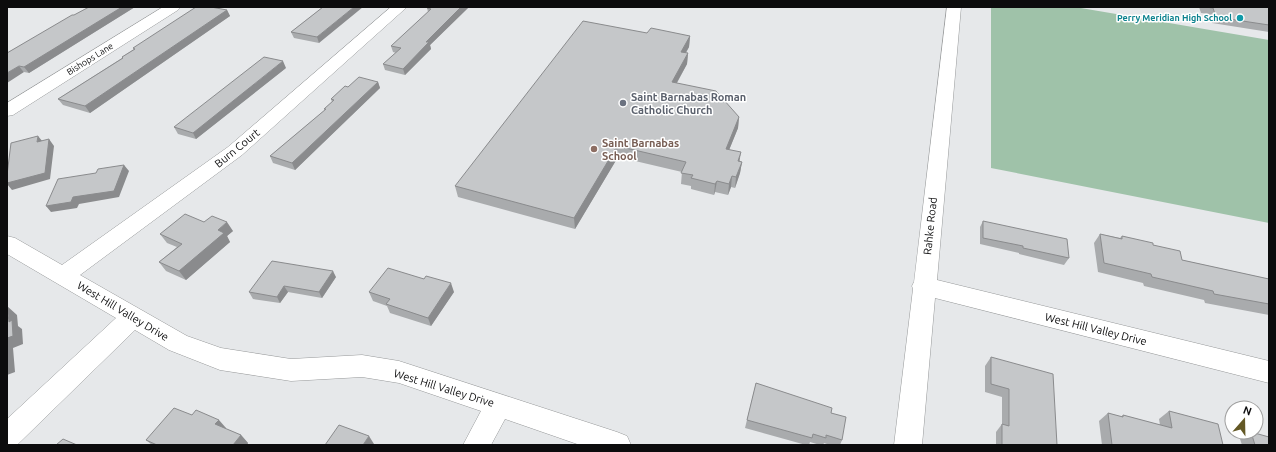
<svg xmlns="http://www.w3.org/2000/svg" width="1276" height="452" font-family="Ubuntu,sans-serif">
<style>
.green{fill:#9fc2a9}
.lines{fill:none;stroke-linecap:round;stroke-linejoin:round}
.minor-casing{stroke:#97999a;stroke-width:1}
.minor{fill:#fff;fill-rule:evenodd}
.wall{fill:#a9abad}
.shaded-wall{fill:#8a8b8d}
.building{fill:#c5c7c9;stroke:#8a8b8d}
.culture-dot{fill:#0f9aa8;stroke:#fff;stroke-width:1.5}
.worship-dot{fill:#6b7280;stroke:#fff;stroke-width:1.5}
.education-dot{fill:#8d6e63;stroke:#fff;stroke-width:1.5}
.labels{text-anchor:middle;stroke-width:3;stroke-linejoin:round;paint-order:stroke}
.far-culture-label{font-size:9px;font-weight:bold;fill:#0d838f;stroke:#fff;text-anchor:end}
.far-street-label{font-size:9px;fill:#0c0c0d;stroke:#fff}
.worship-label{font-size:11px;font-weight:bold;fill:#5b616d;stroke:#fff;text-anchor:start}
.education-label{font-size:11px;font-weight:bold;fill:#785e54;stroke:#fff;text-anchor:start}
.street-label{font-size:11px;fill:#0c0c0d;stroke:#fff}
</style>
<rect width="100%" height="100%" fill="#e6e8ea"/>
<path class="green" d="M991,7H1075L1269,40V223L991,168Z"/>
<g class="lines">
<g class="minor-casing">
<path id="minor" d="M163,7H180L178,10L13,115L7,116V103Z
M391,7H407L242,155L80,275L187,336L221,348L291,359L362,355L399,361L617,432L627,436L631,445H580L505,419L491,445H463L481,411L399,383L362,377L291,381L220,370L169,350L135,330L17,445H7V419L116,318L7,254V236L15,238L62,265L228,147Z
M947,7H961L937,280L1269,361V383L935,298L922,445H894L913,289L912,286L914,282Z"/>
</g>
<use href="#minor" class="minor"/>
</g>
<path class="wall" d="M89,7H135L29,73L24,72L7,53Z
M323,7L319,43L294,38L291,32Z
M428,7H469L430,45L431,49L405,75L385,70L383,64L396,53L393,52L391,46L428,12L427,8Z
M1199,7H1269V32L1212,23L1209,14L1201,13Z
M227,10L230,16L90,113L63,105L58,99L122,58V57L134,49L133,48Z
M647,33L690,36L689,47L686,53H688L687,64L677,83L739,117L738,128L729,150L740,161L742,162L740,173L735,188L731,187L728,195L715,192L714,195L691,189V186L681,184L682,172L618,157L575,229L458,197L455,186Z
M286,68L196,139L178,134L174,127Z
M378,82L380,88L295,170L273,163L270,156L325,110L324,109L332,102L331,99L348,87Z
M983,221L1069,258L1064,265L1019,254V253L980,244V227Z
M204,222L233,231L227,236L230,242L186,280L166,271L159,262L177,247L167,243L160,234Z
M1100,234L1120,238L1122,236L1153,245L1182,260L1269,279V315L1205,303L1204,300L1144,286L1143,283L1098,272L1094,243Z
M336,277L322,298L288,292L280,303L253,299L249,292Z
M369,292H454L431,326L390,313L387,306L373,301Z
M991,357L1057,445H996V432L1002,424V397L985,392V366Z
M756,383L831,413L842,440L840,445H830L824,443L823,445H820L810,442L809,445H806L745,428Z
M1169,411L1223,445H1102L1099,421L1108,413L1121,417L1123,415L1160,425L1159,419Z
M192,415L226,428V429L241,435L248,443L247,445H152L146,440Z
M1250,432H1253L1269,445H1242L1240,439Z"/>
<path class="shaded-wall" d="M122,7H135L29,73L24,67Z
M354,7H363L319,43L317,37Z
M461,7H469L430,45L431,49L405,75L403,69L426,42Z
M227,10L230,16L90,113L85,106Z
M690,36L689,47L680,62L681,52Z
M688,53L687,64L671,93L672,82Z
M283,61L286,68L196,139L193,133Z
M19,66L24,72L7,83V73Z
M378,82L380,88L295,170L292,163Z
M739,117L738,128L725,160L726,149Z
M38,136L43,142H37Z
M49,139L54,146L50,179L12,190L7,184V183Z
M617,146L618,157L575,229L574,218Z
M741,152L739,164L738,161Z
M742,162L740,173L735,188L736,177Z
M124,165L129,171L119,197L79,204L77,208L51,212L46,206L73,197Z
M732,176L731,187L728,195L729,184Z
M717,181L715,192L714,195L715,184Z
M227,222L233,231L227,236L230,242L186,280L179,271L218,230Z
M333,271L336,277L322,298L319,292Z
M451,283L454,292L431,326L428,318Z
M284,286L288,292L280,303L277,297Z
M7,306L17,315L18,326L22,329L23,344L13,348L15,372L7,375V338L9,322Z
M219,420L226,428L223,432L215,424Z
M241,435L248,443L247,445H233Z
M369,436L374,444L373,445H363Z"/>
<path class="building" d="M89,7H122L24,67L19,66L7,73V53L72,15H74Z
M196,7H211L227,10L85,106L58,99L123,58L122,57L135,49L133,48Z
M323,7H354L317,37L291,32Z
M428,7H461L426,42H429L403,69L383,64L401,48L391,46L431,9L427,8Z
M1205,7H1269V25L1216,17L1213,8Z
M583,21L647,33L651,28L690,36L681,52L688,53L672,82L716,91L739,117L726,149L741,152L738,161L742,162L736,177L732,176L729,184L717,181L715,184L691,178L693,175L681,173L686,162L617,146L574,218L455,186Z
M264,57L283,61L193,133L174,127Z
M359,77L378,82L292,163L270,156L326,109H324L334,100L331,99L345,86L348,87Z
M38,136L37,142L49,139L45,173L7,183V175L11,143Z
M124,165L114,191L73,197L71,202L46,206L58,179L96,173L98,169Z
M185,214L204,222L212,216L227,222L218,230L224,233L179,271L159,262L182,244L160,234Z
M983,221L1067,239L1069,258L1023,248V246L983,238Z
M1100,234L1122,239V236L1153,243V245L1180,251L1182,260L1269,279V304L1214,294L1213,291L1152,277L1151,274L1104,263Z
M272,261L333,271L319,292L284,286L277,297L249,292Z
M388,268L424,279L426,276L451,283L428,318L386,304L390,299L369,292Z
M7,306L9,322L12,320L13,336L7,338Z
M991,357L1053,374L1057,445H1002V424L1009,426V389L991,384Z
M756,383L832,408L831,413L846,417L842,440L826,435V438L813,434L812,438L747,420Z
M174,408L192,415L196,410L219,420L215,424L241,435L233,445H157L146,440Z
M1169,411L1218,424L1223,445H1112L1108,413L1123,417V415L1172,428Z
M339,425L369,436L363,445H325Z
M1251,432L1269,437V445H1255Z
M63,439L77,445H56Z"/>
<circle class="culture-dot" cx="1240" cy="18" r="4"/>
<circle class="worship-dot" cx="623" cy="103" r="4"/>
<circle class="education-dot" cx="594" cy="149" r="4"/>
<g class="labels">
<g class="far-culture-label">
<text x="1232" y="21">Perry Meridian High School</text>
</g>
<g class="far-street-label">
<text transform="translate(90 59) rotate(-32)" y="3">Bishops Lane</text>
</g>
<g class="worship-label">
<text x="631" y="101">Saint Barnabas Roman<tspan x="631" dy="13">Catholic Church</tspan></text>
</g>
<g class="education-label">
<text x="602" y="147">Saint Barnabas<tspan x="602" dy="13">School</tspan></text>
</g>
<g class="street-label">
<text transform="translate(237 148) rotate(-39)" y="4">Burn Court</text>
<text transform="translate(930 226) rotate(-84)" y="4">Rahke Road</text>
<text transform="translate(123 311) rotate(31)" y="4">West Hill Valley Drive</text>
<text transform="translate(1096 329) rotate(14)" y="4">West Hill Valley Drive</text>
<text transform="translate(444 388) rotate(17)" y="4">West Hill Valley Drive</text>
</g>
</g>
<rect width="1276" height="452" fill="none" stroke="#0c0c0d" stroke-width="16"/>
<g transform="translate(1244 420) rotate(20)"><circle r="19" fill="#ffffff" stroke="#9e9e9e"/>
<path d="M0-3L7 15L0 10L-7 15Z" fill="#635825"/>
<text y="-6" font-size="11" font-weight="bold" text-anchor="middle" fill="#0c0c0d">N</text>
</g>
</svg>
